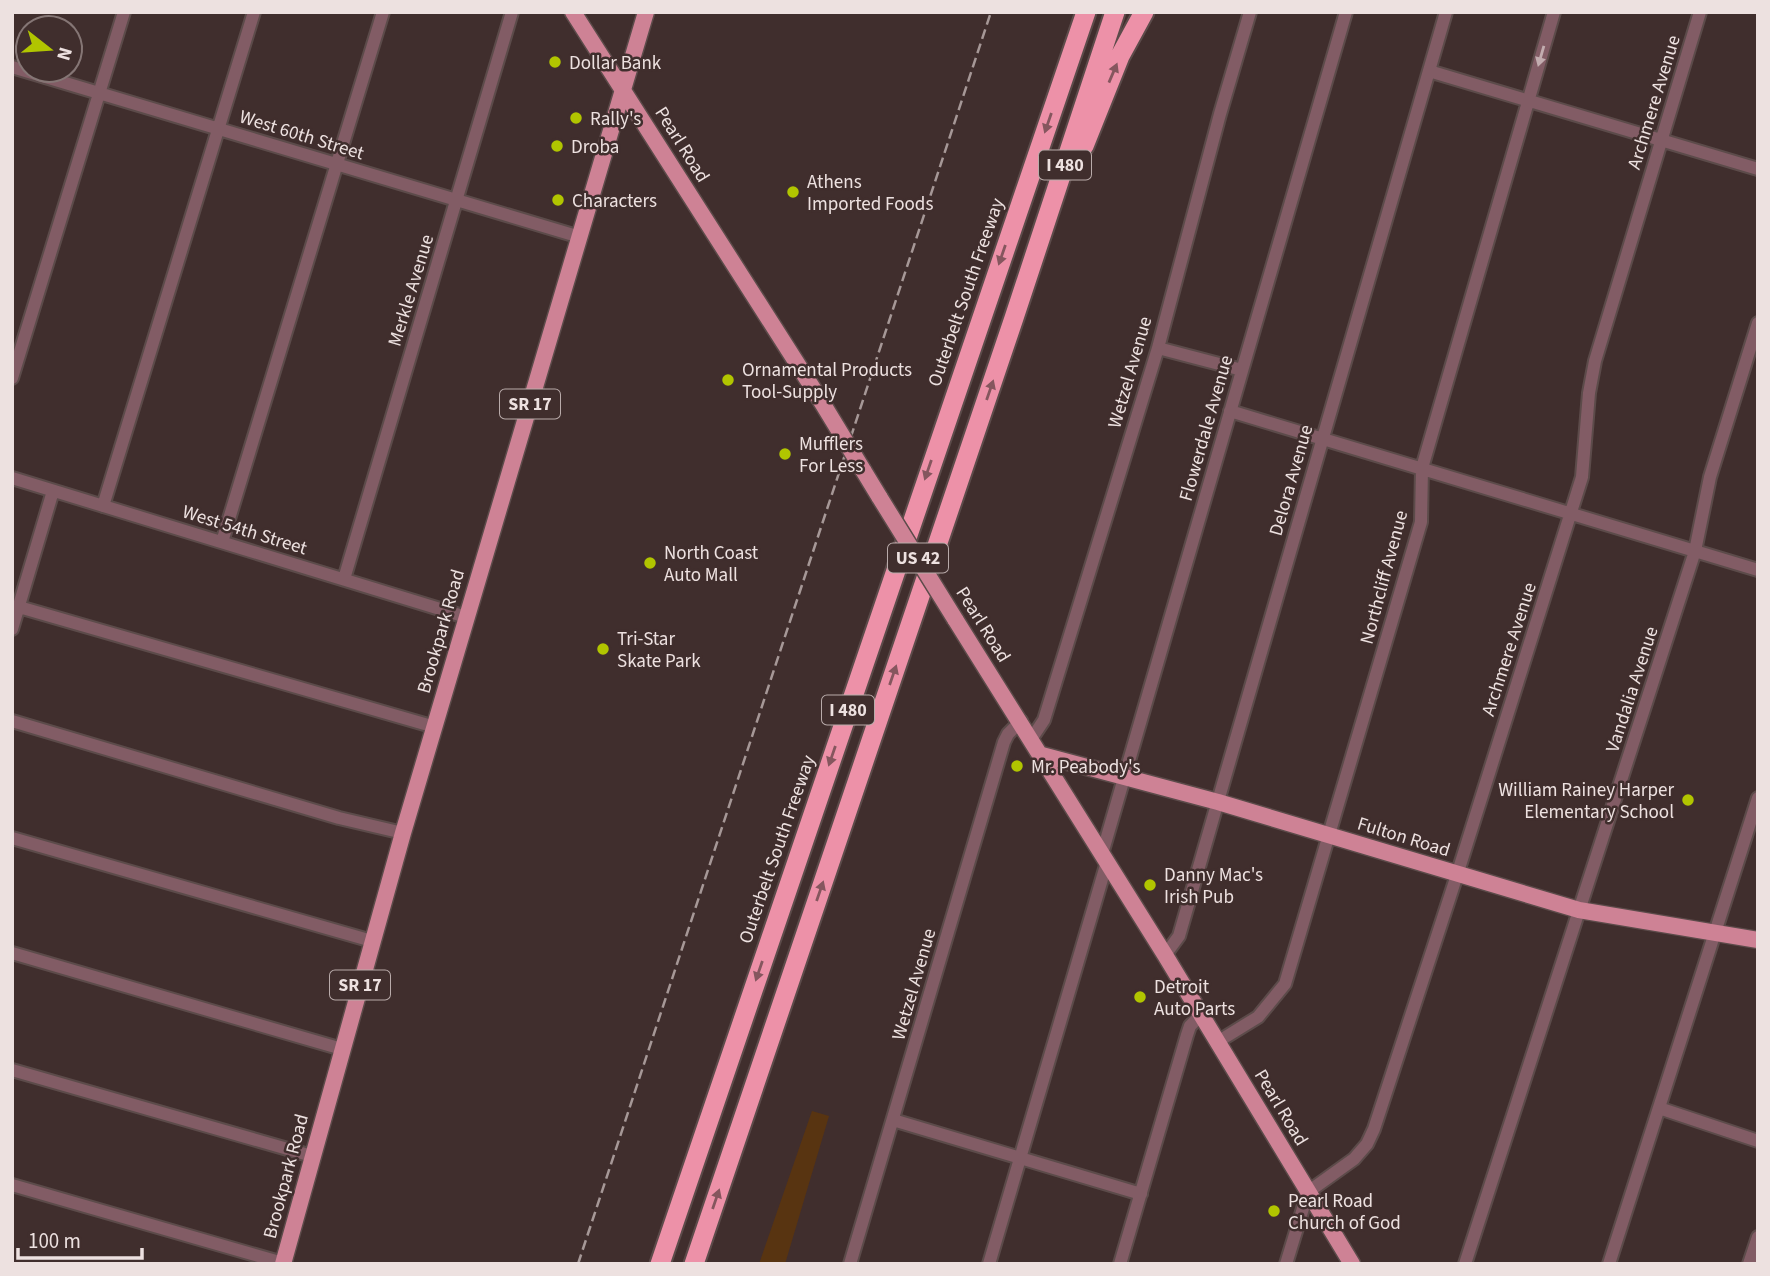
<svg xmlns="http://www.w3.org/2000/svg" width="1770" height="1276" font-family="'Source Sans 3',sans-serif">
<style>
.green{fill:#583411}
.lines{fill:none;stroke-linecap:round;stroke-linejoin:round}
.minor-casing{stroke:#5c4b4a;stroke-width:16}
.major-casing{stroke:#5c4b4a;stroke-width:19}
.highway-casing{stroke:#5c4b4a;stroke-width:23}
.minor{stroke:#825c65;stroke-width:12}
.major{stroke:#ce8295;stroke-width:16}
.highway{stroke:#ed91a8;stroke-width:19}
.rail{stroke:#a69897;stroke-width:2.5;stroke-dasharray:10 5;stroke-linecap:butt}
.major-bridge-casing{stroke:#5c4b4a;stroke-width:19;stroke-linecap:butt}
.major-bridge{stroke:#ce8295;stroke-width:16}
.oneway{fill:#c2acaf}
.oneway2{fill:#85565e}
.poi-dot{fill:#b1c500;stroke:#402e2d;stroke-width:2.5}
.labels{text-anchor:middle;stroke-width:5;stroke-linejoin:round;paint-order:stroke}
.shield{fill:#402e2d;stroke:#b9abaa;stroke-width:2}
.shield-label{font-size:18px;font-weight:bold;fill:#ede1e0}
.poi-label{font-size:19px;fill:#ede1e0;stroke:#402e2d;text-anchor:start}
.street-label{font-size:19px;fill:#ede1e0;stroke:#402e2d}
</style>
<rect width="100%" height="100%" fill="#402e2d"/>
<path class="green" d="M812,1111L829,1116L785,1264H759Z"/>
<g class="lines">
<g class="minor-casing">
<path id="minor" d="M12,67L580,237
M1429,71L1758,169
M1158,348L1242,370
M12,378L124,12
M1230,411L1758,570
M12,478L466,617
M103,506L254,12
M222,542L383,12
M344,579L512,12
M19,607L435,727
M12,629L53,491
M12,721L339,818L403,833
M1032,738L1044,720L1158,348L1220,114L1250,12
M12,838L372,941
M1102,854L1346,12
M12,953L342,1049
M1165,955L1179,936L1446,12
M1219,1041L1258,1017L1285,984L1421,522L1422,468L1554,12
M12,1070L312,1156
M1659,1108L1758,1141
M893,1120L1141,1194
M12,1185L283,1263
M850,1264L1004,742L1008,734L1021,721
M989,1264L1107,862
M1120,1264L1187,1035L1190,1026L1202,1014
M1286,1264L1308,1192L1354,1159L1367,1144L1374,1129L1457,875L1582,477L1589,393L1595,361L1700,12
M1465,1264L1695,551L1710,477L1758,323
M1609,1264L1758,798
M1749,1264L1758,1237"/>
</g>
<g class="major-casing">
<path id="major" d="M573,12L821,401
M863,470L880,498
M955,619L1165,955L1352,1264
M1042,755L1218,802L1579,910L1758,940
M283,1264L403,833L646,12"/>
</g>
<g class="highway-casing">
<path id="highway" d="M1084,146L1120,56L1144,12
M660,1264L1086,12
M694,1264L1014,318L1115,12"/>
</g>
<use href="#minor" class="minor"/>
<use href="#major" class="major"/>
<use href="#highway" class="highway"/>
<path class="rail" d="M578,1264L991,12"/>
<g class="major-bridge-casing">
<path id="major-bridge" d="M821,401L863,470
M880,498L955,619"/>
</g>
<use href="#major-bridge" class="major-bridge"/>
</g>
<defs><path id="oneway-solid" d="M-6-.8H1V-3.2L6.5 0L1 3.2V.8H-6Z" transform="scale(1.75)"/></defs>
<use class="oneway" href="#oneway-solid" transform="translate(1541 56) rotate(106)"/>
<g class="oneway2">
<use href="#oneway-solid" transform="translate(1113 73) rotate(-67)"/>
<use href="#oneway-solid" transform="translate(1048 123) rotate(109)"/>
<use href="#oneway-solid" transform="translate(1002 255) rotate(109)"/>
<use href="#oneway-solid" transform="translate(990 390) rotate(-71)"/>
<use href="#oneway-solid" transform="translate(928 470) rotate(109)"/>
<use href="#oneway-solid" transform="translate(893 675) rotate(-71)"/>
<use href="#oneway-solid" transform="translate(832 756) rotate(109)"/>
<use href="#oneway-solid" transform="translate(820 891) rotate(-71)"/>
<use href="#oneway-solid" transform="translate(759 971) rotate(109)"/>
<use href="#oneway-solid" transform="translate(716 1199) rotate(-71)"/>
</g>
<g class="poi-dot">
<circle cx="555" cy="62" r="7"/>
<circle cx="576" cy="118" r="7"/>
<circle cx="557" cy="146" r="7"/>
<circle cx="793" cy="192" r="7"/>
<circle cx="558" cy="200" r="7"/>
<circle cx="728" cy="380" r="7"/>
<circle cx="785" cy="454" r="7"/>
<circle cx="650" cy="563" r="7"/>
<circle cx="603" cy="649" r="7"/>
<circle cx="1017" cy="766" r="7"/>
<circle cx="1688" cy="800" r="7"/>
<circle cx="1150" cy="885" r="7"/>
<circle cx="1140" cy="997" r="7"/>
<circle cx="1274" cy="1211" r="7"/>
</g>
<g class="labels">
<g class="shield">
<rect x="1039" y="150.5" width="52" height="29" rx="5"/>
<rect x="500" y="389.5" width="60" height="29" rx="5"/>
<rect x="888" y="543.5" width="60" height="29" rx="5"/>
<rect x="822" y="695.5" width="52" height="29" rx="5"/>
<rect x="330" y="970.5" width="60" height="29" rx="5"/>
</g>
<g class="shield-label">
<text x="1065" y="171">I 480</text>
<text x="530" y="410">SR 17</text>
<text x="918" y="564">US 42</text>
<text x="848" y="716">I 480</text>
<text x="360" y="991">SR 17</text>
</g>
<g class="poi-label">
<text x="569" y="69">Dollar Bank</text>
<text x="590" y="125">Rally's</text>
<text x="571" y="153">Droba</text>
<text x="807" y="188">Athens<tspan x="807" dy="22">Imported Foods</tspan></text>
<text x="572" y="207">Characters</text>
<text x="742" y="376">Ornamental Products<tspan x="742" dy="22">Tool-Supply</tspan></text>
<text x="799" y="450">Mufflers<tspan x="799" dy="22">For Less</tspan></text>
<text x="664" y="559">North Coast<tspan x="664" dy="22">Auto Mall</tspan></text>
<text x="617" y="645">Tri-Star<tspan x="617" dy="22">Skate Park</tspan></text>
<text x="1031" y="773">Mr. Peabody's</text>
<text x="1674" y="796" text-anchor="end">William Rainey Harper<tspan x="1674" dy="22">Elementary School</tspan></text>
<text x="1164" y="881">Danny Mac's<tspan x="1164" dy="22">Irish Pub</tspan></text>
<text x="1154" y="993">Detroit<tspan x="1154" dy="22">Auto Parts</tspan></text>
<text x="1288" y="1207">Pearl Road<tspan x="1288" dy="22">Church of God</tspan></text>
</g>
<g class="street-label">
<text transform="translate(1653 102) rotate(-73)" y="7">Archmere Avenue</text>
<text transform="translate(302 134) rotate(17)" y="7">West 60th Street</text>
<text transform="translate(683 144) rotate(58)" y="7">Pearl Road</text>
<text transform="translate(410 290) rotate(-73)" y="7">Merkle Avenue</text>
<text transform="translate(965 292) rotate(-71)" y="7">Outerbelt South Freeway</text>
<text transform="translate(1129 372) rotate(-74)" y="7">Wetzel Avenue</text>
<text transform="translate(1205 428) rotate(-74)" y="7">Flowerdale Avenue</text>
<text transform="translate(1290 480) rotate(-74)" y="7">Delora Avenue</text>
<text transform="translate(245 529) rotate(17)" y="7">West 54th Street</text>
<text transform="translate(1383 577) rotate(-75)" y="7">Northcliff Avenue</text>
<text transform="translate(984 624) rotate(58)" y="7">Pearl Road</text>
<text transform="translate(440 631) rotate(-74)" y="7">Brookpark Road</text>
<text transform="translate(1508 649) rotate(-72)" y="7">Archmere Avenue</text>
<text transform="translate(1631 689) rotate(-72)" y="7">Vandalia Avenue</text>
<text transform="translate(1404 836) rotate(17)" y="7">Fulton Road</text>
<text transform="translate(776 849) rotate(-71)" y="7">Outerbelt South Freeway</text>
<text transform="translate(913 984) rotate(-74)" y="7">Wetzel Avenue</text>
<text transform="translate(1282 1107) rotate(59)" y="7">Pearl Road</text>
<text transform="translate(285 1176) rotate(-75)" y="7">Brookpark Road</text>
</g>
</g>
<rect width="1770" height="1276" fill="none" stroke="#ede1e0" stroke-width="28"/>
<g transform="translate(49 49) rotate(107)"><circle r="33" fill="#402e2d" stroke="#857675" stroke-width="2"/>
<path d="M0-5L12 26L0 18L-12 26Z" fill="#b1c500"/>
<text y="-10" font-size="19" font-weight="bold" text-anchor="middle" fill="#ede1e0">N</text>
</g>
<path d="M18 1248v10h124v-10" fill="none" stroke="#ede1e0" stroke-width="3.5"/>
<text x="28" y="1248" font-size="21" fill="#ede1e0" stroke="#402e2d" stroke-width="5" paint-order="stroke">100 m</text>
</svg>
